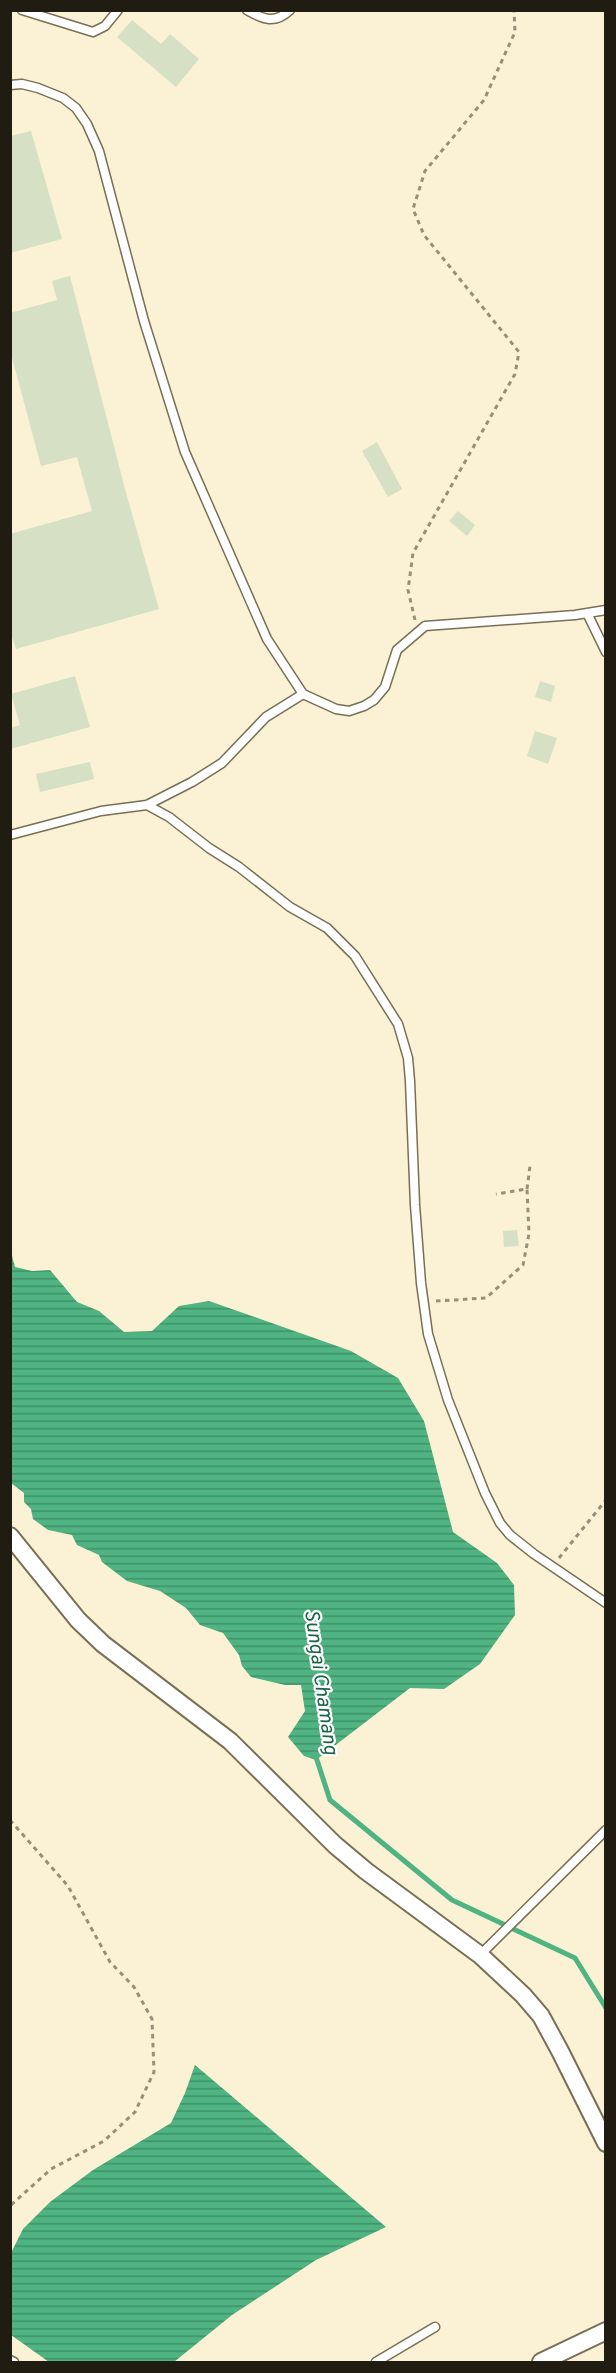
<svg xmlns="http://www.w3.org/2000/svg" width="616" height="2373" font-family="Overpass,sans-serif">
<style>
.water{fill:url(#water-rules)}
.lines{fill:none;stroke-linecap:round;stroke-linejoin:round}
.stream{stroke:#4fb382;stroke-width:5}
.building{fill:#d5e0c5}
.service-casing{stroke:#786f55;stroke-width:11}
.minor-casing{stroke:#786f55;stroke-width:20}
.path{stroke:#968f7a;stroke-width:3;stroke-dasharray:4.5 4.5;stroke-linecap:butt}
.service{stroke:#fff;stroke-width:8}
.minor{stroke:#fff;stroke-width:16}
.labels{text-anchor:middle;stroke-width:4.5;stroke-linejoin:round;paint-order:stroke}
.water-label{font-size:20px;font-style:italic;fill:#1b6544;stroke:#fefefe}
</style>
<defs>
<pattern id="water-rules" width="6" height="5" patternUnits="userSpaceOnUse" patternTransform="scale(1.5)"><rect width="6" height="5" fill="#4fb382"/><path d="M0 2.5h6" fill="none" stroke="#419169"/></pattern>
</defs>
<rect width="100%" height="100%" fill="#fbf1d4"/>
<path class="water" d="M11,1252L15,1267L32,1271L50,1270L77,1302L99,1311L124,1332L152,1331L179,1306L209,1301L351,1351L398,1378L424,1421L453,1532L497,1563L514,1585L515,1615L480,1664L444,1689L410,1688L316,1760L304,1756L288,1737L305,1711L301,1685H285L251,1677L242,1666L239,1655L223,1633L200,1625L186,1608L160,1591L127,1581L102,1562L99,1555L77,1545L72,1535L48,1530L33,1519L31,1509L24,1502V1493L11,1483Z
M195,2065L386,2227L316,2260L232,2315L174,2362H49L11,2335V2253L23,2229L50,2202L93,2170L171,2123L185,2093Z"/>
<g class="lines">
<path class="stream" d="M315,1754L330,1800L452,1900L575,1958L606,2008"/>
</g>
<path class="building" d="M132,20L161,44L170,34L199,59L176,87L117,37Z
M31,131L62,239L10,253V136Z
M70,276L125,489L159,609L16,649L10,630V534L92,511L77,457L41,466L10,350V313L57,300L52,281Z
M377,442L402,489L388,497L362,451Z
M458,511L475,525L467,536L449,521Z
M75,676L90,727L10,749V728L20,725L11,694Z
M540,681L555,686L551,702L535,697Z
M535,731L557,738L548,764L527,756Z
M90,762L94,779L40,792L36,774Z
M517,1230L519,1246L504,1247L503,1231Z"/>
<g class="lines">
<g class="service-casing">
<path id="service" d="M22,10L93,32L105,26L118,10
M247,10C264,20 275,24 290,10
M10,85L22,84L38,88L63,98L76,108L87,124L99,151L144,321L185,452L267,639L303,694L336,709L349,711L364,706L374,700L385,687L397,650L425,626L575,615L606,610
M587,613L606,652
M147,805L169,817L209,848L239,867L290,907L327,928L355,956L398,1024L408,1058L410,1081L415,1205L421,1283L428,1334L448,1400L485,1493L500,1523L510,1535L534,1554L606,1603
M10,835L101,811L147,805L192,782L222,763L266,717L303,694
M480,1955L606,1830
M10,2360L14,2362
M376,2362L435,2327"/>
</g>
<g class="minor-casing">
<path id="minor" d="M10,1536L78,1620L103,1644L230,1741L335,1845L366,1871L480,1955L523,1995L541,2016L560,2051L606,2143
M541,2362L606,2331"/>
</g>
<path class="path" d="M415,620L408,590L413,553L515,374L519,352L424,235L413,209L425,171L484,100L515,32L514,10
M527,1189L530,1166
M436,1301L486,1298L523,1265L529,1234L527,1189L496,1194
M559,1558L606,1500
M10,1820L68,1886L110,1962L134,1987L152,2019L154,2072L135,2112L104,2141L51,2169L10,2206"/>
<use href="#service" class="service"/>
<use href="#minor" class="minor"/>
</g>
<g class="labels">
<g class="water-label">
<text transform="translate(322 1682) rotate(82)" y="7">Sungai Chamang</text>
</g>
</g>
<rect width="616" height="2373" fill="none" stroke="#201c12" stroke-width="24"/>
</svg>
